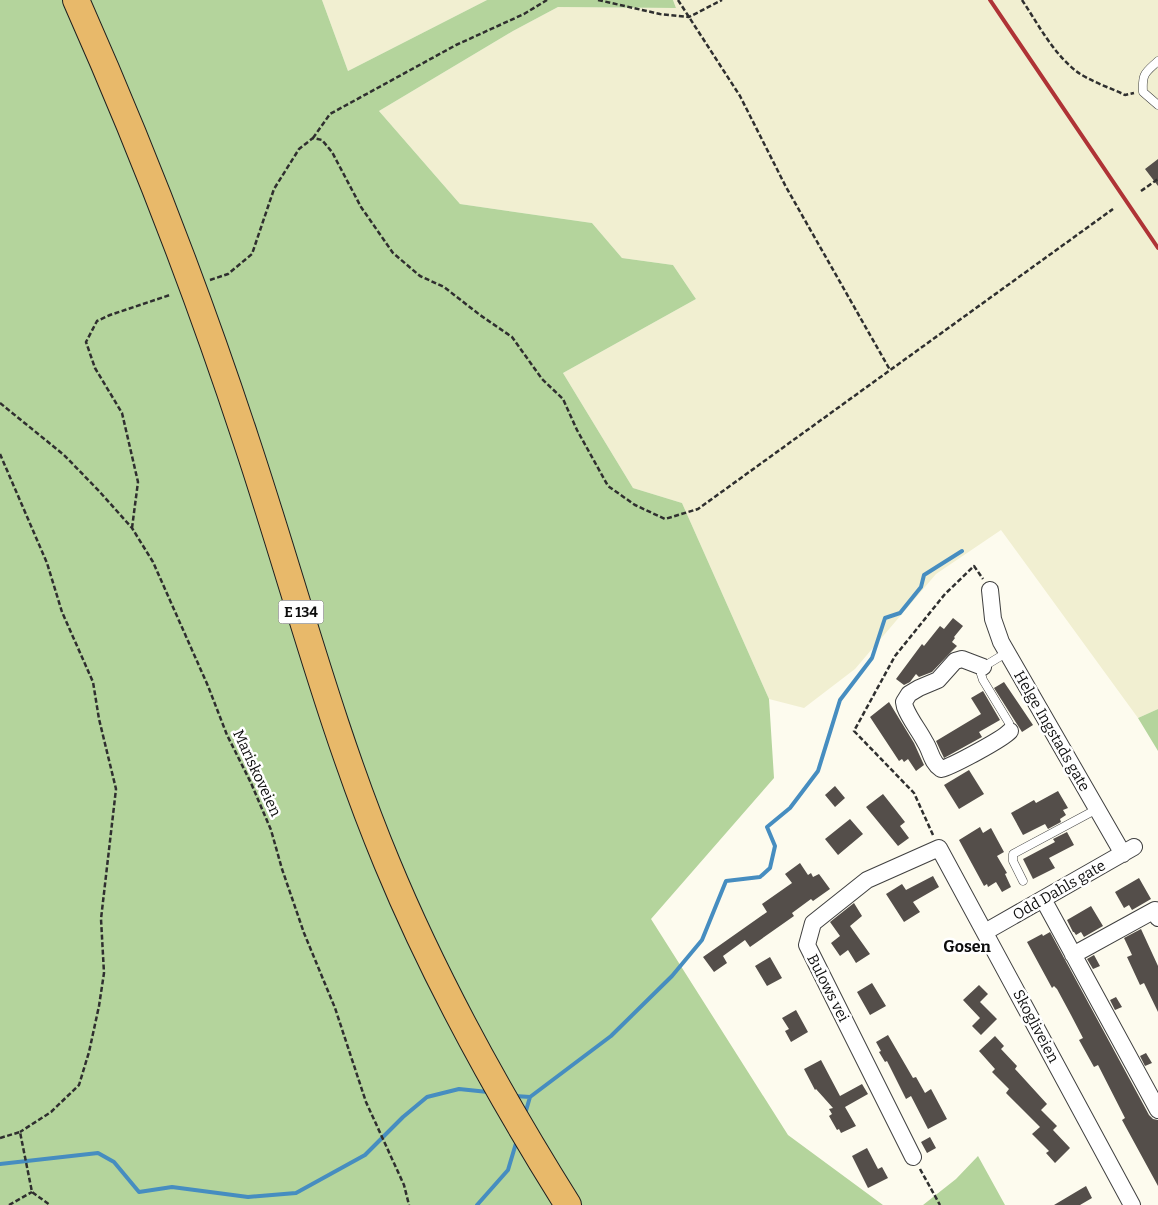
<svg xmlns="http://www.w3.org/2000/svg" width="1158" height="1205" font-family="Bitter,serif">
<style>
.farmland{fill:#f1efd1}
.forest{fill:#b4d49c}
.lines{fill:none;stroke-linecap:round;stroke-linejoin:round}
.stream{stroke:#468dc0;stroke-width:4}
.building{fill:#544e4a}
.service-casing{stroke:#404040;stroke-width:9}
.minor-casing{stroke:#404040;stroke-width:18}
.trunk-casing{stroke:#1e1e1e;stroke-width:28}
.path{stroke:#2f2f2f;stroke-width:2.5;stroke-dasharray:5 2.5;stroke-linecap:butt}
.service{stroke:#fff;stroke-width:8}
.minor{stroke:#fff;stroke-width:16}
.trunk{stroke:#e8b96a;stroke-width:26}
.rail{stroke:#af3336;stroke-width:4}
.labels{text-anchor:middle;stroke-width:5;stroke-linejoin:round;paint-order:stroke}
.shield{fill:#fff;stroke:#565656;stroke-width:1}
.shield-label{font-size:14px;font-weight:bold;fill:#0d0d0d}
.street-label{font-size:15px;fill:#0d0d0d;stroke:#fff}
.neighbourhood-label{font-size:16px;font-weight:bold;fill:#0d0d0d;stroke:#fff}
</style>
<rect width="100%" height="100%" fill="#fdfbee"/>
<path class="farmland" d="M322,0H487L348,71Z
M673,0H1158V709L1138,718L1001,530L936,574L855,669L804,708L769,699L682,503L633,488L563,373L696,299L673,265L622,258L592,223L460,204L379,111L513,31L558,7L676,8Z"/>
<path class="forest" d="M0,0H322L348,71L487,0H673L676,8L558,7L513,31L379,111L460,204L592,223L622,258L673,265L696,299L563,373L633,488L682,503L769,699L774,778L651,919L788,1135L883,1205H0Z
M1158,709V751L1138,718Z
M978,1156L1005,1205H923L956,1179Z"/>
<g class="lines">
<path class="stream" d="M515,1096L530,1097L611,1036L672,976L702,940L726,881L760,877L770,868L775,846L767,827L790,808L818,771L840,700L872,658L885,618L900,613L921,587L924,575L962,551
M525,1114L530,1097
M0,1164L98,1153L114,1162L139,1192L172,1187L248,1197L296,1193L365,1155L403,1117L427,1097L459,1089L488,1092
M477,1205L508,1170L517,1140"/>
</g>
<path class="building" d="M1158,159V186L1145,169Z
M953,618L963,626L954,637L955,638L952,642L957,646L952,651L932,672L919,677L916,674L910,682L904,685L896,679L922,644L924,646L940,626L944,629Z
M1004,682L1033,725L1022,732L994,688Z
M983,691L1000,720L979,732L982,737L944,758L936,741L981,714L971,698Z
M889,702L914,743L924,765L916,771L908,759L904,762L902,759L899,761L870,717Z
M969,770L984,794L959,809L944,785Z
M835,786L845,798L835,807L825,795Z
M1058,791L1068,808L1063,810L1066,815L1060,819L1061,822L1048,829L1045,824L1023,835L1011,813L1034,800L1036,803Z
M883,794L905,822L900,826L909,838L898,846L866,807Z
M850,819L863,834L838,855L825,839Z
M980,827L983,833L991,828L1004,852L997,856L1007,873L1005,874L1011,887L1002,892L996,882L988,887L987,884L984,886L959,840Z
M1067,832L1074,845L1049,858L1055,868L1033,879L1023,859L1055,842L1053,839Z
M800,863L808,875L811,873L813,877L819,874L830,889L813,901L811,899L792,913L794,916L750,947L745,940L723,956L727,963L714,972L703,957L767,912L762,904L792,883L785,874Z
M933,876L939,887L913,902L920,912L904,922L886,894L902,884L906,890Z
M1139,878L1151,899L1132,910L1129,905L1124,908L1115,892Z
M854,903L862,916L850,926L870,954L856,963L848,950L840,956L831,943L840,936L830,922Z
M1091,906L1103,926L1084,937L1081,932L1076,935L1074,932H1073L1067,920Z
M1141,929L1158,966V1012L1144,983L1140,985L1127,957L1132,955L1124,938Z
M1050,932L1149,1115L1153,1119L1158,1120V1186L1122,1120L1125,1118L1098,1065L1094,1067L1079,1040L1083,1038L1071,1015L1057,989L1054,986L1052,988L1027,942L1042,934L1043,936Z
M1094,955L1100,966L1093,969L1087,959Z
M770,957L782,978L767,986L755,966Z
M872,983L886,1006L870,1015L857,992Z
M979,985L988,994L980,1002L997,1019L981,1035L972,1026L980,1018L963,1000Z
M1116,997L1122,1007L1115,1010L1110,1000Z
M796,1010L808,1032L791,1042L785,1031L789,1029L782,1018Z
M888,1035L913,1078L916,1077L925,1093L931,1089L947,1119L928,1129L911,1096L906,1099L887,1061L885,1062L879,1052L881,1051L876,1042Z
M995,1036L1004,1046L1001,1049L1017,1066L1015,1069L1047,1104L1041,1110L1057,1126L1053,1130L1070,1148L1055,1163L1046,1153L1049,1151L1032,1134L1040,1127L1006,1093L1009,1089L992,1072L995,1069L979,1051Z
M1146,1053L1152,1063L1145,1066L1140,1056Z
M821,1060L840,1096L862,1084L868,1094L845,1107L856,1126L841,1133L839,1129L837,1130L829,1116L832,1114L829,1109L833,1108L816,1089L815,1090L804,1069Z
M930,1137L936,1148L927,1153L921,1142Z
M867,1148L878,1169L882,1167L888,1178L868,1188L852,1156Z
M1086,1186L1092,1198L1080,1205H1054Z"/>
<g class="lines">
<g class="service-casing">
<path id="service" d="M1158,61C1145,73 1142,73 1143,92L1158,105
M1006,653L983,667L981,674L983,680L1009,723L1010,731
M1023,881L1013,861V854L1097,809"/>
</g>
<g class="minor-casing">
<path id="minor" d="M990,590L993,619L1001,642L1123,854
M983,667L962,659L955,661L938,680L919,688L909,694L904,702L905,707C910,720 919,730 925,742C931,751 931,762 941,769C951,767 1003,739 1010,731
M1043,899L1158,1110
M985,932L1134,847
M1073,955L1155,910L1158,918
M913,1157L807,945L813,923L867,880L939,848L1132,1205"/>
</g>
<g class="trunk-casing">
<path id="trunk" d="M76,0C140,144 197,291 246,440C293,581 330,726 387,863C437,984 499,1095 568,1205"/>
</g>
<path class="path" d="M598,0L660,14L689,17L722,0
M678,0L740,96L786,187L890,370
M1022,0C1038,24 1053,53 1076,71C1089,81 1111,88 1125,95L1134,93
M313,138L330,114L456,45L524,14L547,0
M1141,191L1158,179
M210,280L228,274L252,254L274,189L299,149L313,138L322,140L332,152L361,207L393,253L420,276L444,287L480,315L512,337L542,379L563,399L577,430L608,486L635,505L665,519L698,509L1113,209
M0,403L64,455L99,491L132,528L153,562L208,686L227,735L251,783L271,830L282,869L304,933L335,1008L366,1102L404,1185L409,1205
M0,454L47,563L62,612L93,682L99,719L116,789L101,919L104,973L99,1006L89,1052L79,1085L51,1112L20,1132
M132,528L138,482L122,413L95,368L86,342L97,321L110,315L170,295
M933,835L914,793L854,731L895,656L945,594L974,566L983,579
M0,1138L20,1132L32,1192L50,1205
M920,1169L940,1205
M9,1205L32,1192"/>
<use href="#service" class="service"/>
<use href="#minor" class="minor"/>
<use href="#trunk" class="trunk"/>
<path class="rail" d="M990,0L1158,248"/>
</g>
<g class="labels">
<rect class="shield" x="278.5" y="600.5" width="45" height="23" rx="4"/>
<g class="shield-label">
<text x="301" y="617">E 134</text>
</g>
<g class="street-label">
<text transform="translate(1052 731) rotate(60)" y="5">Helge Ingstads gate</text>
<text transform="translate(257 773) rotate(65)" y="5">Mariskoveien</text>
<text transform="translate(1059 890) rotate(-30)" y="5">Odd Dahls gate</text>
<text transform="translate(828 988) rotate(63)" y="5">Bulows vei</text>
<text transform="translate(1036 1026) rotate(62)" y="5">Skogliveien</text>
</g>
<g class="neighbourhood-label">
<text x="967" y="952">Gosen</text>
</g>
</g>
</svg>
